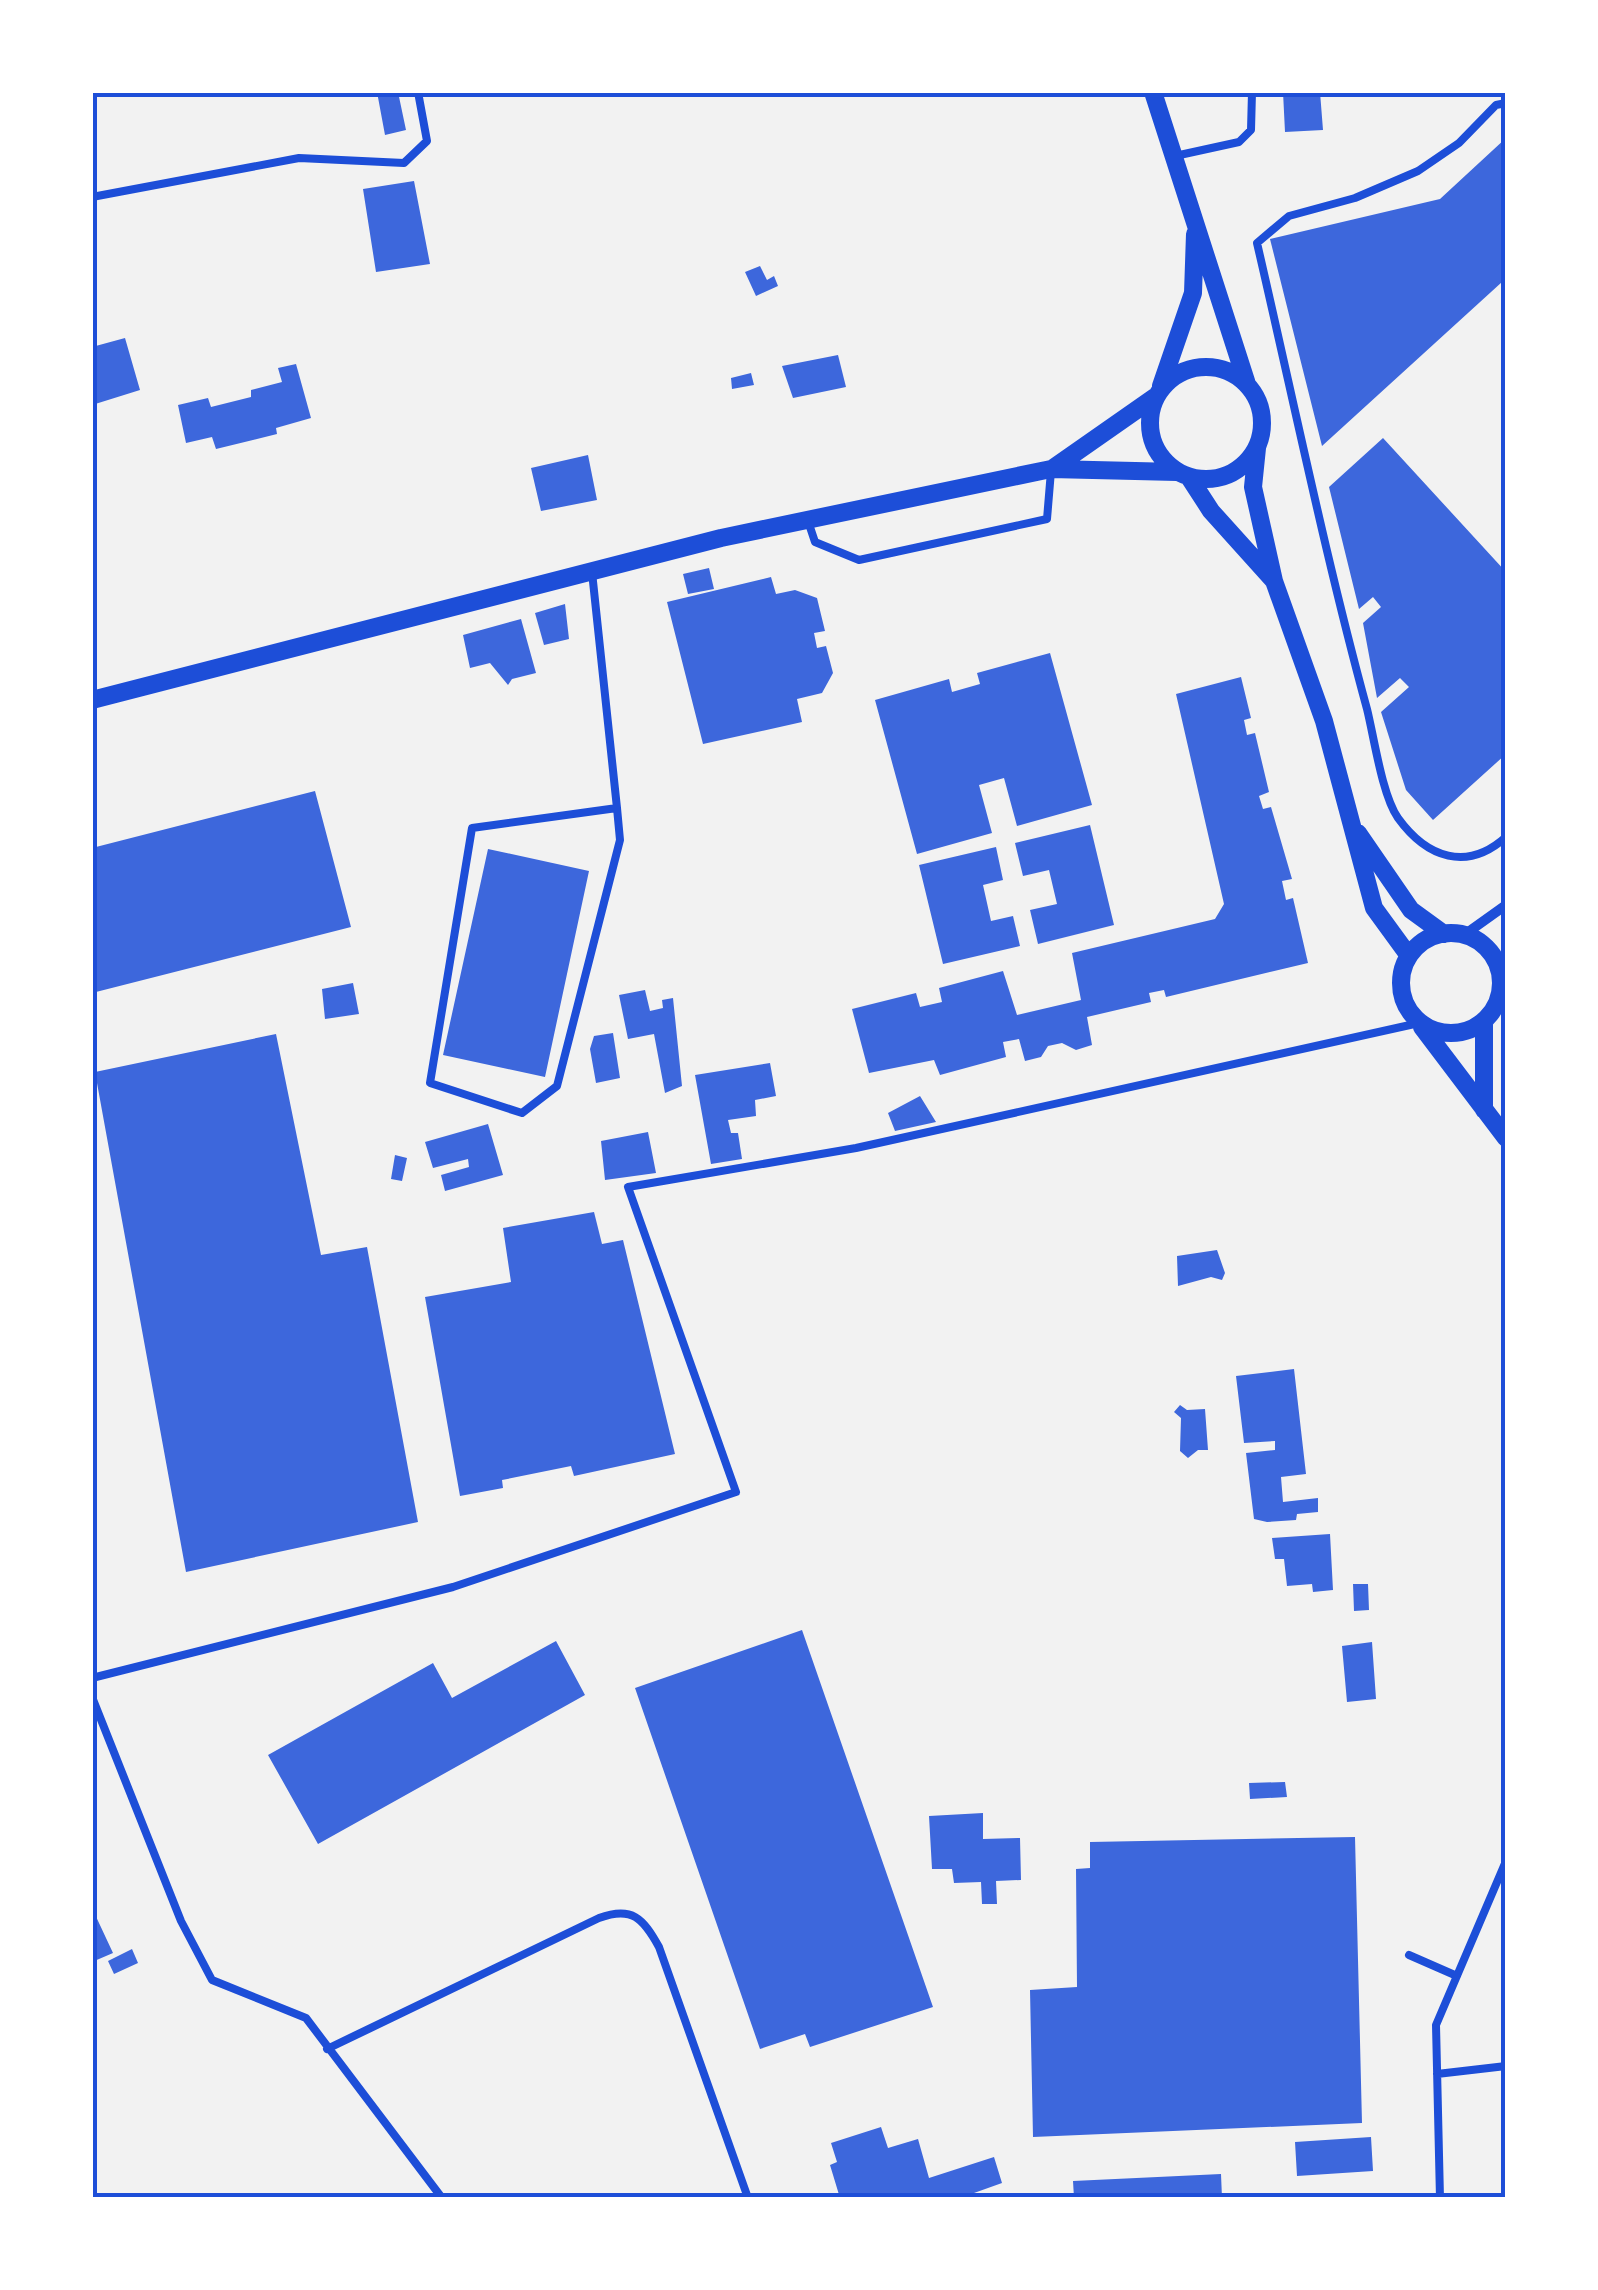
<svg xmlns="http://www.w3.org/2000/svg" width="1598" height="2290" font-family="'Nunito Sans',sans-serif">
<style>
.building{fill:#3d67dc}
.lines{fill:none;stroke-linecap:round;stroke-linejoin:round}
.service{stroke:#1d4ed8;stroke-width:8}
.minor{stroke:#1d4ed8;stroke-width:10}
.tertiary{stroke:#1d4ed8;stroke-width:18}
.neatline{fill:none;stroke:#1d4ed8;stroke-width:4}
</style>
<rect width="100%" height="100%" fill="#f2f2f2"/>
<path class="building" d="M377,92H398L406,130L385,135Z
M1283,92H1320L1323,130L1285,132Z
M1506,138V286L1502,282L1322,446L1270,239L1440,199Z
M414,181L430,264L376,272L363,189Z
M760,266L767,280L774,276L778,286L756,296L745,272Z
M125,338L140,390L92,405V347Z
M838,355L846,387L793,398L782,366Z
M296,364L311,418L276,428L277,434L216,449L212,437L186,443L178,405L208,398L211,407L251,397V390L282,382L278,368Z
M751,373L754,385L732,389L731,378Z
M1383,438L1506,572V754L1433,820L1406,790L1381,712L1409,687L1400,678L1377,698L1363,623L1381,607L1373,597L1359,609L1329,487Z
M588,455L597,500L541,511L531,468Z
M709,568L714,589L688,594L683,574Z
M771,577L776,594L795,590L817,598L825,631L814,633L817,648L826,646L833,673L822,693L797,699L802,722L703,744L667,602Z
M565,604L569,639L544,645L535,613Z
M521,619L536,673L512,679L508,685L490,663L470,668L463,635Z
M1050,653L1092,805L1017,826L1004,778L979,785L992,833L917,854L875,700L949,679L952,692L980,684L977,673Z
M1241,677L1251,718L1244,720L1247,735L1255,733L1269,792L1259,796L1263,809L1271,807L1292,879L1282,881L1286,900L1293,898L1308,963L1166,997L1164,990L1149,993L1151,1002L1087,1017L1092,1045L1076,1050L1062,1043L1048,1046L1041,1057L1025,1061L1019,1039L1003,1042L1006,1057L940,1075L934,1060L869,1073L852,1009L916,993L920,1007L942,1002L939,988L1003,971L1017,1015L1081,1000L1072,953L1215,919L1224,904L1176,694Z
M315,791L351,927L92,993V848Z
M1090,825L1114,925L1038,944L1030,910L1057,904L1049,870L1023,876L1015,843Z
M996,847L1003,880L983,885L991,921L1013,916L1020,946L943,964L919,865Z
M488,849L589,871L545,1077L443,1055Z
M353,983L359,1014L325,1019L322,989Z
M645,990L650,1011L663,1008L662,1000L673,998L682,1086L665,1093L654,1034L628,1039L619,995Z
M613,1033L620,1078L596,1083L590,1049L594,1036Z
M276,1034L321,1255L367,1247L418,1522L186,1572L95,1072Z
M770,1063L776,1096L755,1100L756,1116L728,1120L731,1133H738L742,1159L711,1164L695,1075Z
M920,1096L936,1122L895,1131L888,1113Z
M488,1124L503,1175L445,1191L441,1175L469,1167L468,1159L433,1168L425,1142Z
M648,1132L656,1173L605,1180L601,1141Z
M395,1155L407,1158L402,1181L391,1179Z
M594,1212L602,1244L623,1240L675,1454L574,1476L571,1466L502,1480L503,1488L460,1496L425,1297L511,1282L503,1228Z
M1217,1250L1225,1273L1222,1280L1211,1277L1178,1286L1177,1256Z
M1294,1369L1306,1474L1281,1477L1283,1502L1318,1498V1512L1297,1514L1296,1520L1267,1522L1254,1519L1246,1453L1275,1450V1441L1244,1443L1236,1376Z
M1180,1405L1187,1410L1205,1409L1208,1450H1198L1188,1458L1180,1451L1181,1418L1174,1412Z
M1330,1534L1333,1590L1313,1592L1312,1584L1287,1586L1284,1559H1275L1272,1538Z
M1353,1584H1368L1369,1610L1354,1611Z
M802,1630L933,2007L810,2047L805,2034L760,2049L635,1688Z
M556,1641L585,1695L318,1844L268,1755L433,1663L452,1698Z
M1372,1642L1376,1699L1347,1702L1342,1646Z
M1285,1782L1287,1797L1250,1799L1249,1783Z
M983,1813V1839L1020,1838L1021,1880L996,1881L997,1904H982L981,1882L954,1883L952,1869H932L929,1816Z
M1355,1837L1362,2123L1033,2137L1030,1990L1077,1987L1076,1869L1090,1868V1842Z
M92,1908L113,1953L92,1962Z
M132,1949L138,1963L114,1974L108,1961Z
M881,2127L888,2148L918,2139L929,2178L994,2157L1002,2183L960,2198H840L830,2165L837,2162L831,2143Z
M1371,2137L1373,2171L1297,2176L1295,2142Z
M1221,2174L1222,2198H1074L1073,2181Z"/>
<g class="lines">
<path class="service" d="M1506,103L1496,105L1459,143L1418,171L1355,198L1289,216L1257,243C1293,398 1325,555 1367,709C1374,737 1382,795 1398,818C1427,858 1467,872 1506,837
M1175,156L1239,142L1251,130L1252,92
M92,197L299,158L404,163L427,141L418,92
M808,521L815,542L859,560L1047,519L1051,471
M592,572L617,808L620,840L557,1086L522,1113L430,1083L472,828L617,808
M92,1678L453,1587L736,1492L628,1187L856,1148L1419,1023
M92,1697L181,1921L212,1980L306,2018L442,2198
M1409,1955L1457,1976
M327,2049L599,1918C632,1906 643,1918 659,1947L748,2198
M1437,2074L1506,2066
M1440,2198L1436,2025L1506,1861"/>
<path class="minor" d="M1464,935L1506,905
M1497,964L1506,954"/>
<path class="tertiary" d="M1153,92L1247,384
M1150 423a56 56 0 1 1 112 0a56 56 0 1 1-112 0Z
M1161,386L1193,293L1195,234
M1257,448L1253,487L1274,581L1324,721L1374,908L1409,956
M1052,469L1155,397
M1189,477L1211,511L1274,581
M92,700L721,538L1051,469L1177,472
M1358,833L1411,910L1444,934
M1401 983a50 50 0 1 1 100 0a50 50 0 1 1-100 0Z
M1484,1021V1110
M1422,1027L1506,1138"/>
</g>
<rect width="1598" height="2290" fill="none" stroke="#ffffff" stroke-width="190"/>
<rect x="95" y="95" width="1408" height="2100" class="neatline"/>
</svg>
